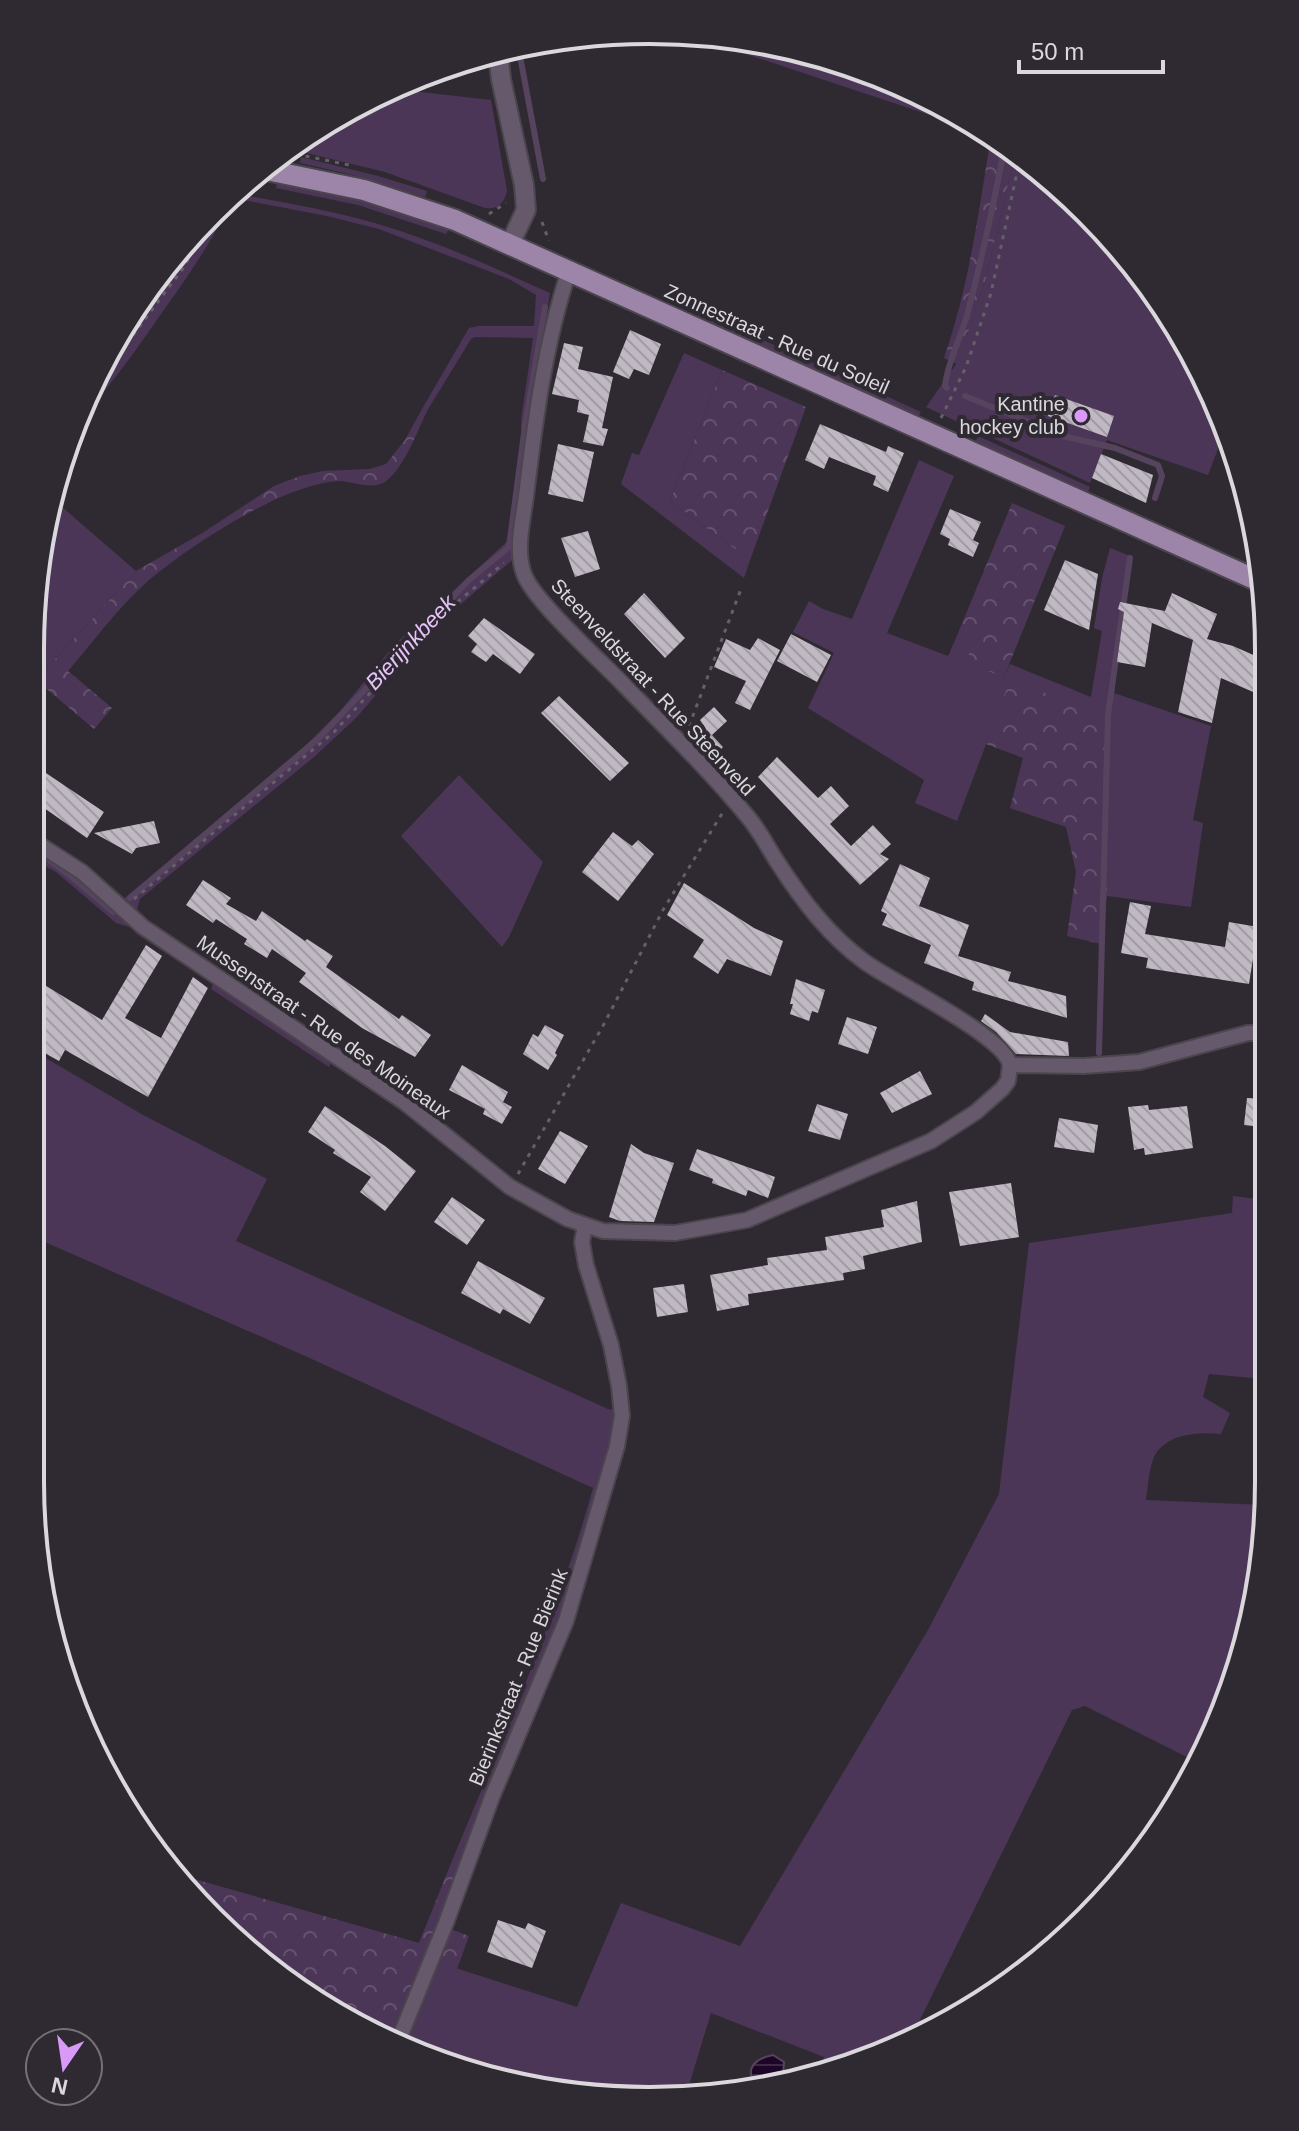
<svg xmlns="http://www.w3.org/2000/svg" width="1299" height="2131" font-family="Arial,sans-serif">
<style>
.green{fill:#4c3657}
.forest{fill:url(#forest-crowns)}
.water{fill:url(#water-rules);stroke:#56445e;stroke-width:2}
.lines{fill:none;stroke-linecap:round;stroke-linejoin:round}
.stream{stroke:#56445e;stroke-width:6}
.building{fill:url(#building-back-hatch)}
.minor-casing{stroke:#4b464d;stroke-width:18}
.tertiary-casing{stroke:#4b464d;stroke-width:22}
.primary-casing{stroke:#4b464d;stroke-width:24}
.path{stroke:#646067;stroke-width:3;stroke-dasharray:4 6;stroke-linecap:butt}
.minor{stroke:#65596b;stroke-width:14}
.tertiary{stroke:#65596b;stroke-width:18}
.primary{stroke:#9d84a9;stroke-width:20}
.poi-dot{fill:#d99af7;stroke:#2f2a32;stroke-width:3}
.labels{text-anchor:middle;stroke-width:8;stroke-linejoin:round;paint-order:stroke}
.street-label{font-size:20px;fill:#dbd8dd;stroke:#2f2a32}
.poi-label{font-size:20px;fill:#dbd8dd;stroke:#2f2a32;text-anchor:end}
.water-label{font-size:22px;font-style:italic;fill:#e6c3f8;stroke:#2f2a32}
.rim{fill:none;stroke:#dbd8dd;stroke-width:4}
</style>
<defs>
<pattern id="forest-crowns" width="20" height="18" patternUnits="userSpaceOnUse" patternTransform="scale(2)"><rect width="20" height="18" fill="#4c3657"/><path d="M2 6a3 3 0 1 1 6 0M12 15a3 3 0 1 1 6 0" fill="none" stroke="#65526f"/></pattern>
<pattern id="water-rules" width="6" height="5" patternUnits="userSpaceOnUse" patternTransform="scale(2)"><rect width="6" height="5" fill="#1d0528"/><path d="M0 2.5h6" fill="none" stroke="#3d2947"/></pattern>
<pattern id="building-back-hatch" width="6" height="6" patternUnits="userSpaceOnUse" patternTransform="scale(2)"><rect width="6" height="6" fill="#c0b9c4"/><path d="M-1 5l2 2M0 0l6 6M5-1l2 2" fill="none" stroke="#a09ba4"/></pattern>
</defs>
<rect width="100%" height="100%" fill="#2f2a32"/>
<path class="green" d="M724,37L809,51L923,94L990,135L722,46Z
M394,89L491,100L507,191C504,203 498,210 485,208L385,172L290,149L339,113Z
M1016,151L1026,158L1116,241L1186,340L1226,428L1208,475L1107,440L1090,483L926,407L957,363L985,282Z
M301,157L378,176L427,191L425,197L349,174L300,163Z
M277,181C336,193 393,208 449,229L446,234L358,205L276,188Z
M232,193C281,202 330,210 378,224C437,241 494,268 550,293L514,529L510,527L521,449V420L533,338L475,337L471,339L427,411L422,409L469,328L478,326H534L536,295L509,279L379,229L327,216L233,198C212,243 183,283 154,324C129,360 104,394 74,426L77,413L121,336L194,244L204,223Z
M697,310L921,412L918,417L695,316Z
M684,353L722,370L670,501L750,560L744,578L621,484L632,453L639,455Z
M978,436L1090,487L1087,494L975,443Z
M919,460L954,476L887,633L948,656L956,638L969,643L1004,677L1010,664L1091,697L1102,631L1094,628L1102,578L1110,548L1130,556L1111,692L1211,726L1193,820L1203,823L1191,907L1107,896V758L1010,681L957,821L915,803L924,780L808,708L834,653L793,632L809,601L823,609L852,619Z
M54,500L136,571L36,680L35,569Z
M513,536L517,556L435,626L357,717L314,757L140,899L136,914L121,901L302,749L341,710L395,644Z
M459,775L543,862L509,937L502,947L401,836Z
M34,847L89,884L140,930L116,923L56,872L34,860Z
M214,982L333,1059L329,1067L211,989Z
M32,1050L143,1115L267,1179L236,1241L608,1409L618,1411L613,1440L573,1589L464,1861L454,1856C504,1735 558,1614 593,1488L303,1355L31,1236Z
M1233,1196L1265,1200L1264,1379L1209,1374L1203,1397L1230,1413L1221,1434C1199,1432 1168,1433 1155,1455C1149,1466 1148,1487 1146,1500L1264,1505V1562L1222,1718L1197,1762L1085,1706L1072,1710L913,2034L848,2068L820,2073L824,2057L711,2013L686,2095L649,2101L451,2068L405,2046L415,2022L411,2019L434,1961L577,2007L621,1903L740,1946L928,1630L999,1494L1029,1243L1232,1213Z"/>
<path class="forest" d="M991,136L1016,151L985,282L957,364L944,358C969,286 979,211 991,136Z
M722,370L806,407L750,560L670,501Z
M422,409L427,411C418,430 402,473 383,483C371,489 353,482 341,481C327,481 313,485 299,490C254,505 186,549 149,580C119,606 94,641 68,671L112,708L94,729L36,680L136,571L204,532L274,486L300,476L323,471L370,469L386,464L405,440Z
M1012,503L1065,526L1004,677L969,664V644L956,638Z
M1010,680L1109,716L1107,896L1101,944L1067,936L1076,872L1066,827L1010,808L1023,758L986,744Z
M454,1856L464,1861L448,1928L469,1936L457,1969L434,1961L406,2016L415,2021L405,2046L305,1996L173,1873L419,1943Z"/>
<path class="water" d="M773,2055L784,2062L783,2075L779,2080L755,2084C744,2067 757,2058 773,2055Z"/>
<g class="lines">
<path class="stream" d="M520,56L543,179
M947,388L945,386C947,363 961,338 967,315C982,259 994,202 1005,145
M965,396L1063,436L1115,448L1158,465L1162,476L1155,498
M41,854L68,874L113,912
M130,898L320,737L469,580L509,547L525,426L545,307
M1099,1053L1108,715L1130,558"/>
</g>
<path class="building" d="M630,330L661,344L649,375L634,369L629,379L613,372Z
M564,343L583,347L578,369L613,377L602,428L608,429L603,446L583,442L589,415L577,412L579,400L552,394Z
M1055,395L1114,416L1107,437L1048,416Z
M820,424L886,452L888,446L904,453L888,492L873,485L876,476L829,457L824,469L805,460Z
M558,444L594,452L583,502L548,494Z
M1101,454L1153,475L1146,503L1092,478Z
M950,509L981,522L973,540L979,543L973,557L948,545L950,539L940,534Z
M588,531L600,569L575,577L561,538Z
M1065,560L1098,574L1089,630L1044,610Z
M644,593L685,638L665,658L624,614Z
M1172,593L1217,614L1207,639L1233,646L1267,661V698L1221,678L1212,723L1178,712L1193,640L1152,623L1145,667L1117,662L1124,612L1118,609L1120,602L1165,611Z
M484,618L535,654L520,674L493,654L486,662L471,652L477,644L468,636Z
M791,634L831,655L817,682L777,661Z
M758,638L780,650L750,710L735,703L746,681L714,667L726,639L750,650Z
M559,696L629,763L610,781L541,713Z
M714,707L727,721L712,735L723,747L711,760L691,740L704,726L700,720Z
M777,757L818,798L831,786L849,806L830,824L851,846L873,825L891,844L880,854L889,859L860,885L758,777Z
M34,765L104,812L87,838L34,801Z
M154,821L160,843L136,848L132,854L94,833Z
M613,832L632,846L638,840L654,854L618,901L582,872Z
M900,864L930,878L919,906L969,925L958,956L1011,972L1008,981L1066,996L1067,1018L972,990L974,982L924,963L931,945L882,925L887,914L881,911Z
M203,880L231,898L226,904L256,921L262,911L305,941L307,939L333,956L326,967L399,1019L402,1015L431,1035L415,1057L362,1028L299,982L306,973L272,949L267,958L244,944L247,939L216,919L213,923L186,905Z
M684,883L754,928L783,941L771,976L727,959L718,974L693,957L704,940L667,915Z
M1130,902L1151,906L1145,934L1225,947L1229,922L1258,927L1249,984L1146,968L1148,958L1121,953Z
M146,945L162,956L125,1018L161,1038L193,977L208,988L148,1097L65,1050L59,1061L32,1046L33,978L102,1020Z
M796,979L825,990L818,1013L812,1011L809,1021L790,1014L793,1004H790Z
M985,1014L1010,1032L1068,1042L1069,1056L1016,1054L996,1032L981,1021Z
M847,1017L877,1027L868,1054L838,1044Z
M545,1025L564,1035L555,1053L557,1055L548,1070L523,1054L533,1034L538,1037Z
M462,1065L508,1092L503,1102L512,1107L502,1124L483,1114L485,1109L449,1090Z
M920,1071L932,1094L892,1113L880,1093Z
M1247,1098L1266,1099L1263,1127L1244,1125Z
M817,1104L848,1114L840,1140L808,1131Z
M1148,1105L1149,1110L1187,1106L1193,1148L1145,1155L1144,1148L1134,1150L1128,1107Z
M325,1106L385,1146L416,1171L385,1211L360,1192L371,1177L333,1153L335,1150L308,1132Z
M1059,1118L1098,1125L1094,1153L1054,1147Z
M560,1131L588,1146L565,1184L538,1169Z
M631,1144L644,1153L674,1163L654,1222L620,1221L609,1217Z
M697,1149L775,1177L768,1198L748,1190L746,1196L712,1183L713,1179L689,1170Z
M1011,1183L1019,1237L960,1246L949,1192Z
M452,1197L485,1220L467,1245L434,1222Z
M917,1201L922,1242L863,1256L865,1269L843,1273L844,1280L748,1294L749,1305L717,1311L710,1275L768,1265L767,1258L827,1250L825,1237L884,1227L881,1210Z
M478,1261L545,1298L530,1324L503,1309L500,1314L461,1293Z
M684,1284L688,1312L657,1317L653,1288Z
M498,1920L525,1929L528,1923L546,1931L532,1968L487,1952Z"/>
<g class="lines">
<g class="minor-casing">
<path id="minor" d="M569,271C545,343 535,421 526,496C523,520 515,550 524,574C533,600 602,662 624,685C666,728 710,771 748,817C760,831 768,848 778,863C802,900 829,936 865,962C892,982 1005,1036 1010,1065
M34,841L82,872L143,927L404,1102L510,1187L568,1219L603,1231L675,1233L747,1220L931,1141L976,1112L1002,1089L1008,1081L1010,1065
M1010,1065L1084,1066L1139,1062L1248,1033H1266
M398,2042L446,1923L492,1797L566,1621L617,1446L622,1416L619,1386L611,1345L586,1265L582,1242L585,1225"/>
</g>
<g class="tertiary-casing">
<path id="tertiary" d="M498,52L501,79L524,185L526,210L510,244"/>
</g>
<g class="primary-casing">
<path id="primary" d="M262,169L364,190L455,220L1263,583"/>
</g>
<path class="path" d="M286,152L349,165
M239,186L255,188
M489,214L506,203
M542,222L549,241
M85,399L184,267L213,214
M941,418L966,367L991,293L1021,154
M689,726L741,589
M134,899L334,732L442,615L504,563
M518,1174L604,1024L663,910L723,812"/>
<use href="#minor" class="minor"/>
<use href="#tertiary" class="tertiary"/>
<use href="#primary" class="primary"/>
</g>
<circle class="poi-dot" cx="1081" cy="416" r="8"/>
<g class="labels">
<g class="street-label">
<text transform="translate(777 339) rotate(24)" y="7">Zonnestraat - Rue du Soleil</text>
<text transform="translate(653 687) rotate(47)" y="7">Steenveldstraat - Rue Steenveld</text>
<text transform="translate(324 1027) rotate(35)" y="7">Mussenstraat - Rue des Moineaux</text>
<text transform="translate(518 1677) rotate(-68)" y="7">Bierinkstraat - Rue Bierink</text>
</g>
<g class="poi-label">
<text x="1065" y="411">Kantine<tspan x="1065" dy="23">hockey club</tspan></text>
</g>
<g class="water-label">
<text transform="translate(410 642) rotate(-47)" y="8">Bierijnkbeek</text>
</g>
</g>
<path d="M0 0H1299V2131H0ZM649 44H650A605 605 0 0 1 1255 649V1482A605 605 0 0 1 650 2087H649A605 605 0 0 1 44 1482V649A605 605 0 0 1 649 44Z" fill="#2f2a32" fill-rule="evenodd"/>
<path class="rim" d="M649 44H650A605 605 0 0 1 1255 649V1482A605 605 0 0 1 650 2087H649A605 605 0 0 1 44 1482V649A605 605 0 0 1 649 44Z"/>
<g transform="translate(64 2067) rotate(193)"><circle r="38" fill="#2f2a32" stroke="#747076" stroke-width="2"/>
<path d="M0-6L14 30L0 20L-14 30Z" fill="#d99af7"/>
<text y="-12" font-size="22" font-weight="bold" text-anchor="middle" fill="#dbd8dd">N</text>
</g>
<path d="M1019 60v12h144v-12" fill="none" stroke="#dbd8dd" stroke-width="4"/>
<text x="1031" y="60" font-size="24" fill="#dbd8dd" stroke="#2f2a32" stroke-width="6" paint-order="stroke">50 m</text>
</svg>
